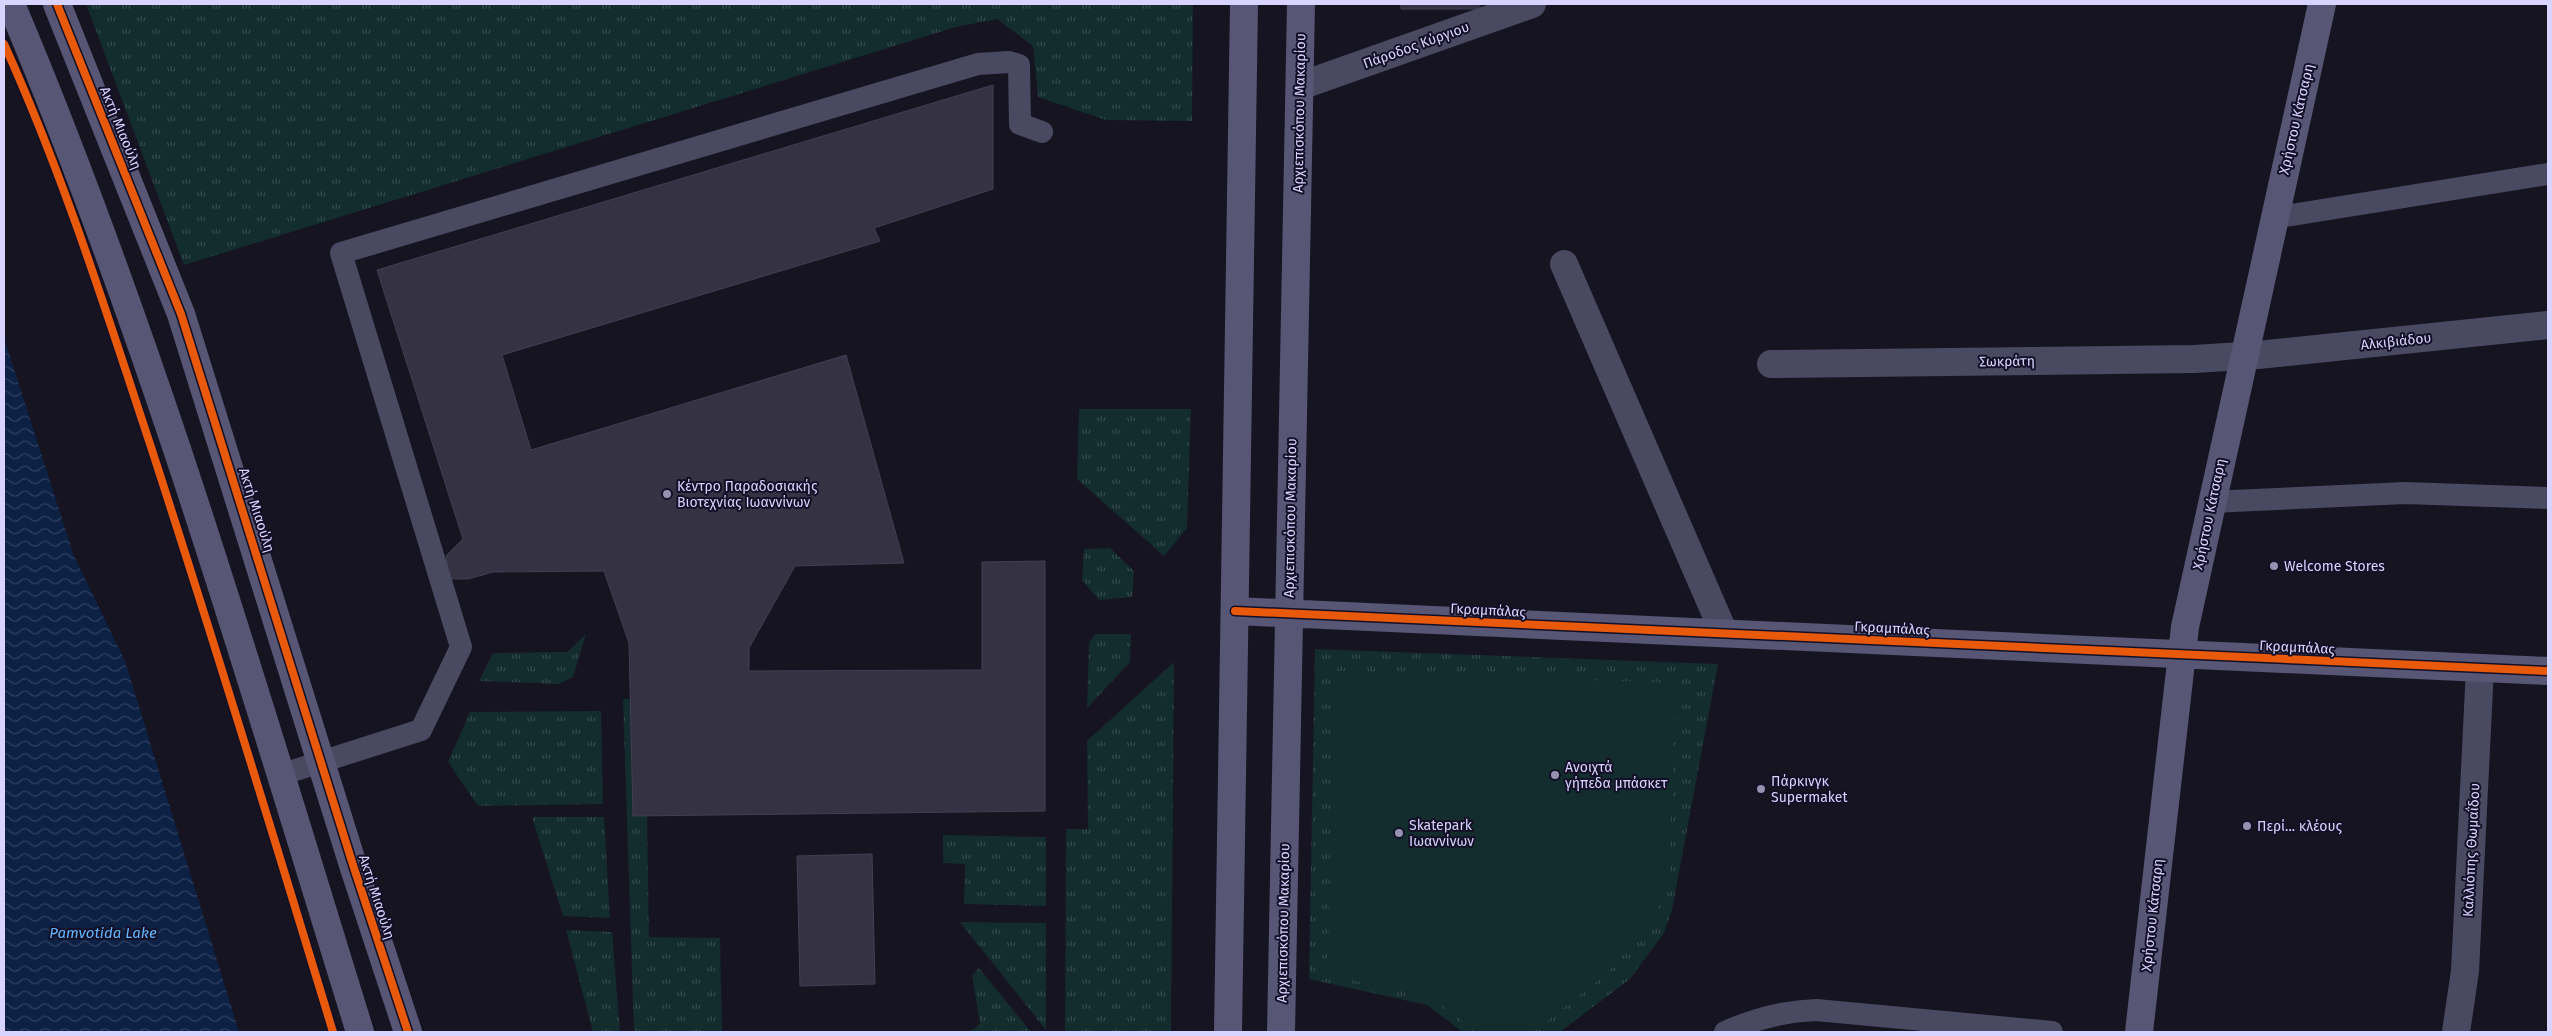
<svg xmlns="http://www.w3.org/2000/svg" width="2552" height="1036" font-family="'Fira Sans',sans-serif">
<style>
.grass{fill:url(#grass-tufts)}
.pitch{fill:#132c2d}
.water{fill:url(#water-waves)}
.building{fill:#343243;stroke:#433f54}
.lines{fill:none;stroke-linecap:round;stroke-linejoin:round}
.lane{stroke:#4a4962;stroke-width:22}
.street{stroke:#4a4962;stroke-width:28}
.secondary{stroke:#575674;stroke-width:28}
.cycleway-casing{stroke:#130f26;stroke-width:11}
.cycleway{stroke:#e8590c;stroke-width:8}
.poi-dot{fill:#9591b1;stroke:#130f26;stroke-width:2}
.labels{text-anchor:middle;stroke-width:4;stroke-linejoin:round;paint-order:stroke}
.street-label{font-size:14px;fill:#d9d4ff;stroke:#130f26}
.poi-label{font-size:14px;fill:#d9d4ff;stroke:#130f26;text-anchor:start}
.water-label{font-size:15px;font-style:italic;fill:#62b6ff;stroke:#130f26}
</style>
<defs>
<pattern id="grass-tufts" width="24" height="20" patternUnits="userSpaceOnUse" patternTransform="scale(1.25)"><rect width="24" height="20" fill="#132c2d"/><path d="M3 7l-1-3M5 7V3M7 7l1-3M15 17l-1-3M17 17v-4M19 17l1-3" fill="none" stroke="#354a4c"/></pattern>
<pattern id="water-waves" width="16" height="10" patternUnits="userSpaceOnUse" patternTransform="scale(1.25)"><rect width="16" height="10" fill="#0d2144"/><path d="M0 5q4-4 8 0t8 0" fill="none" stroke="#304060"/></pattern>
</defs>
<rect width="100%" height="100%" fill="#161421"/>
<path class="grass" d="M86,4H1193L1192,121L1106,120L1038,97L1033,46L997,19L956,27L184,265Z
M1079,409H1191L1187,528L1164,556L1077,479Z
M1110,548L1134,571L1132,597L1099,600L1082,580L1084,549Z
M586,634L573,677L559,684L479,681L493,653L567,652Z
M1095,634H1131L1130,662L1087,708L1089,643Z
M1315,649L1718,664L1672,910L1664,933L1630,979L1560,1032H1463L1427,1005L1309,979Z
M1174,662L1171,1032H1065L1066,829H1088L1087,741Z
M623,699H630L633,816H647L649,937L720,938L722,1032H634Z
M601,711L603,804L478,806L448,762L470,712Z
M532,817H604L610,918L563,916Z
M943,835L1046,837V906L964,904L965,864L943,863Z
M960,922L1046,923V1030Z
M566,930L612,932L620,1032H593Z
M979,968L1031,1032H969L980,1024L972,975Z"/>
<path class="pitch" d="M1334,671L1676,683L1669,875L1655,919L1605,975L1533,1032H1476L1433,998L1328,975Z"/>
<path class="water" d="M4,338L74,556L125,661L239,1032H4Z"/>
<path class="building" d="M1401,4H1480V9H1401Z
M993,85V189L874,228L880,241L502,355L531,450L846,355L904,563L795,566L749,648V671L982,670V562L1045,561V811L633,816L629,643L604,571L493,572L468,579H449L446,556L463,539L377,270Z
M872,854L875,984L800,986L797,856Z"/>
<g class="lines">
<path class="lane" d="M2273,218L2548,174
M2211,502L2405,493L2548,498
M280,775L421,730L461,647L341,253L978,64L1009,62L1019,65L1020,124L1042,132
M1725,1032C1754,1019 1784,1011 1816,1010L2052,1032"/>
<path class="street" d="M1300,86L1532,4
M1564,264L1724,633
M1771,364L2194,359L2258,355L2548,325
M2456,1032L2465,971L2480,668"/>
<path class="secondary" d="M11,4C152,338 253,686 360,1032
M57,4L181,314L353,865L408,1032
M1235,611L2548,671
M1228,1032L1244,4
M1281,1032L1301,4
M2139,1032L2185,627L2322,4"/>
<g class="cycleway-casing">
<path id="cycleway" d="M57,4L181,314L353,865L408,1032
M4,44C63,174 106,311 151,447C214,641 274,837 333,1032
M1235,611L2548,671"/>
</g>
<use href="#cycleway" class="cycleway"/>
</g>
<g class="poi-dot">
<circle cx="667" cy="494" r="5"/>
<circle cx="2274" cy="566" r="5"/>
<circle cx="1555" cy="775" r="5"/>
<circle cx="1761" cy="789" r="5"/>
<circle cx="2247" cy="826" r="5"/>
<circle cx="1399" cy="833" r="5"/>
</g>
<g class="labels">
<g class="street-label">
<text transform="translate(1416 45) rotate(-20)" y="5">Πάροδος Κύργιου</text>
<text transform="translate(1299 113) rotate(-89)" y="5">Αρχιεπισκόπου Μακαρίου</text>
<text transform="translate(2296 119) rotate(-77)" y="5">Χρήστου Κάτσαρη</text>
<text transform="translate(121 128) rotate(68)" y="5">Ακτή Μιαούλη</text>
<text transform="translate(2396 341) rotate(-6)" y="5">Αλκιβιάδου</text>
<text transform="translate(2007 361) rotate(-1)" y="5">Σωκράτη</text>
<text transform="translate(257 510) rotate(72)" y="5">Ακτή Μιαούλη</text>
<text transform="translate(2209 514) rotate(-78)" y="5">Χρήστου Κάτσαρη</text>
<text transform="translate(1290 518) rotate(-89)" y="5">Αρχιεπισκόπου Μακαρίου</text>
<text transform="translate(1488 610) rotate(3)" y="5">Γκραμπάλας</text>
<text transform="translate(1892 628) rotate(3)" y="5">Γκραμπάλας</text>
<text transform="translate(2297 647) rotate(3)" y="5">Γκραμπάλας</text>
<text transform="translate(2471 850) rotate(-87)" y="5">Καλλιόπης Θωμαΐδου</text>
<text transform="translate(377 897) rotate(72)" y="5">Ακτή Μιαούλη</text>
<text transform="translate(2152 915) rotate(-84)" y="5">Χρήστου Κάτσαρη</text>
<text transform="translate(1283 923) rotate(-89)" y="5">Αρχιεπισκόπου Μακαρίου</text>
</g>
<g class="poi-label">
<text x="677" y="491">Κέντρο Παραδοσιακής<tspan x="677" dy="16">Βιοτεχνίας Ιωαννίνων</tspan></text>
<text x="2284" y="571">Welcome Stores</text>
<text x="1565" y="772">Ανοιχτά<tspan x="1565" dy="16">γήπεδα μπάσκετ</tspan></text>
<text x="1771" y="786">Πάρκινγκ<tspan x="1771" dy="16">Supermaket</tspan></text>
<text x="1409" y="830">Skatepark<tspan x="1409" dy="16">Ιωαννίνων</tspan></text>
<text x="2257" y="831">Περί... κλέους</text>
</g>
<g class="water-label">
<text x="103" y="938">Pamvotida Lake</text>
</g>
</g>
<rect width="2552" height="1036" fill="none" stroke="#d9d4ff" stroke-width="10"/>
</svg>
